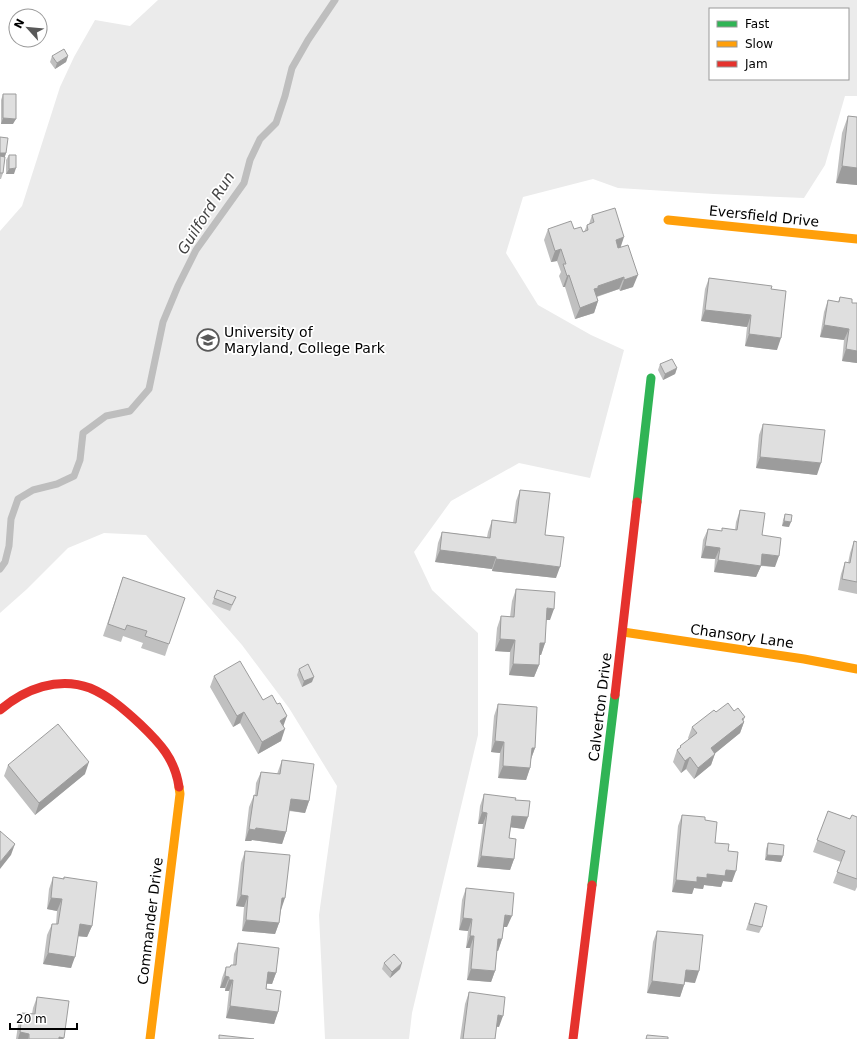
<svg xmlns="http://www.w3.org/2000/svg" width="857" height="1039" font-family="'DejaVu Sans',sans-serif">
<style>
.green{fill:#ebebeb;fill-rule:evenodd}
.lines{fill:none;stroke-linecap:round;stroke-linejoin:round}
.stream{stroke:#bebebe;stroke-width:7}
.fast{stroke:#30b455;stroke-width:9}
.slow{stroke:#ff9f0a;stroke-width:9}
.jam{stroke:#e5322d;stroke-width:9}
.wall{fill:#c0c0c0}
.shaded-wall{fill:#9c9c9c}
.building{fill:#dfdfdf;stroke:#9c9c9c}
.labels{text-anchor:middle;stroke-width:3.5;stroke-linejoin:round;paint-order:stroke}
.street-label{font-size:14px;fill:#000;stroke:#fff}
.poi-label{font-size:14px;fill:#000;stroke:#fff;text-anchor:start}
.water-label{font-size:15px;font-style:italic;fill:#434343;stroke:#fff}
</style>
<rect width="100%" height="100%" fill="#fff"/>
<path class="green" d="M158,0H857V96H845L825,165L804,198L714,194L618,188L593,179L523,197L506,253L538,305L591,335L624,350L590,478L519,463L451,501L414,552L432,590L478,633V735L412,1013L409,1039H325L319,915L337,786L289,708L242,645L146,535L104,533L68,548L27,589L0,613V231L22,206L60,87L74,57L95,20L130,26ZM710,9H848V79H710Z"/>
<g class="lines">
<path class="stream" d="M0,569L5,562L9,546L11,519L18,499L33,490L57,484L74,476L80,460L83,433L106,416L130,411L149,389L163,322L178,286L196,250L244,183L250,160L260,139L276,123L285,96L292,68L308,40L335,0"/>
<path class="fast" d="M637,502L651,378
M592,885L615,695"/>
<path class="slow" d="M668,220L857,239
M623,632L804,659L857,669
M150,1039L180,794L179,787"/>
<path class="jam" d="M615,695L637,502
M0,710C25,689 58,676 90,688C109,696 125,710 140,724C160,743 175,759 179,787
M573,1039L592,885"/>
</g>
<path class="wall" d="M52,56H68L66,62L55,69L50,62Z
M3,94L13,124H1V100Z
M848,116L857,117V185L836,183L842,133Z
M0,137L6,153L5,156L3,173L1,179H0Z
M9,155L14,174H6V160Z
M592,215L621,247L633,287L620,291L619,289L597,297L598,301L594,313L575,319L565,287H563L559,276L561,272L557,261L551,262L544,240L548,229H574L583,232H584L587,225L589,224Z
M709,278L771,289L777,350L745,346L747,327L701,321L705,289Z
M840,297L852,303L857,363L842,361L844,340L820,337L824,312L828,300L838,302Z
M660,364L677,368L675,374L663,380L658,370Z
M763,424L817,475L756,468L759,435Z
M520,490L545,535L556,578L492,571V569L435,562L438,543L442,532L487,537L488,532L492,520L513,523L516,501Z
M740,510L762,535L775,567L761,566L756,577L714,572L715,559L701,558L703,540L708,529L722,531V528L735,530L736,522Z
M785,514L789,527L782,526L783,520Z
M854,541L857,542V594L838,590L841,574L845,562L848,563L850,553Z
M123,577L169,644L165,656L141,648L143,643L123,636L121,642L103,636Z
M516,589L550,620H546L545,643L541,655H539V665L534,677L509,675L510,652L495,651L497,628L501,616L510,617L512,601Z
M217,590L236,597L230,611L212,604Z
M299,669L312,682L302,687L297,675Z
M214,676L263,700L283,727L281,741L258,754L240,723L233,727L210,687Z
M498,704L535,748L531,759L530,768L526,780L498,778L500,753L491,752L494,716Z
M734,711L744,722L740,733L715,753L711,765L694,779L686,769L681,773L673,762L677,750L680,748V746L689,740L688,738L692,727L716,712Z
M282,760L309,801L305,813L289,811L286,832L282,844L252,840L251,841H245L249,807L254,795L255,796L256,783L261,772L277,774Z
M8,765L85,774L35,815L4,776Z
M484,794L515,800L524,829L511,827L509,838L514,859L510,870L477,867L483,824H478L480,806Z
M828,811L850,819L857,817V887L855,891L833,883L841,862L813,852Z
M682,815L705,820L715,843L728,851L732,882L723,881L721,887L704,885L703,889L694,888L692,894L672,892L678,826Z
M768,843L783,856L781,862L765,860L766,849Z
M245,851L281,910L279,923L275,934L242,931L244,907L236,906L241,863Z
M53,877L63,879L64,877L92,926L87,937L78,936L71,968L43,964L47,935L52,924H56L57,911L47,909L49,889Z
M466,888L507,927H504L502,939L498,951H497L495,971L491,982L467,980L470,948H466L468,931L459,930L462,900Z
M755,903L762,927L759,933L746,930Z
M657,931L695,983L685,982L680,997L647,993L653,942Z
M238,943L276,973L272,984H267L266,989L278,1012L274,1024L226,1018L229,991H225V988H220L222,978L226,967H230L231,965H233L234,954Z
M384,963L400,969L390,978L382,969Z
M469,992L499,1027H496L495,1039H460L465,1004Z
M37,997L63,1039H16L18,1025L22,1013L32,1014L33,1008Z"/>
<path class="shaded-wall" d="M68,56L66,62L55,69L57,63Z
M3,118L16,119L13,124H1Z
M0,153H6L4,159H0Z
M842,166L857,168V185L836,183Z
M16,168L14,174H6L9,169Z
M624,237L620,249L611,252L616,240Z
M561,249L557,261L551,262L555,251Z
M569,275L565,287H563L567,276Z
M638,275L633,287L620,291L624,280Z
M624,277L619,289L595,297L594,289L598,286Z
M598,301L594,313L575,319L580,308Z
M705,310L751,315L747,327L701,321Z
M824,325L849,329L844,340L820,337Z
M749,334L781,338L777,350L745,346Z
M846,349L857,351V363L842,361Z
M677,368L675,374L663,380L665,374Z
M760,457L821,463L817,475L756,468Z
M784,521L791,522L789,527L782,526Z
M705,546L720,548L715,559L701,558Z
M440,550L496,557L492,569L435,562Z
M762,554L779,556L775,567L758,565Z
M496,559L560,567L556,578L492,571Z
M718,560L761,566L756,577L714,572Z
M547,608L554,609L550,620H543Z
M500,639L515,640L510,652L495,651Z
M540,643H545L541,655H536Z
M513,664L539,665L534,677L509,675Z
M314,677L312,682L302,687L304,681Z
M244,712L240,723L233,727L237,716Z
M287,716L283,727L280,721Z
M745,717L742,723L744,722L740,733L707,760L711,748Z
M285,729L281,741L258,754L262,742Z
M495,741L504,742L500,753L491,752Z
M532,748H535L531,759Z
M715,754L711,765L694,779L698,768Z
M690,757L686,769L681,773L685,761Z
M89,762L85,774L35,815L39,803Z
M503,766L530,768L526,780L498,778Z
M291,799L309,801L305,813L287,810Z
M482,812L487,813L483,824H478Z
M512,816L528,817L524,829L508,827Z
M256,828L286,832L282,844L252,840L251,841H245L249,829Z
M15,844L11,855L0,869V862Z
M767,855L783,856L781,862L765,860Z
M481,856L514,859L510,870L477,867Z
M726,870L736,871L732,882L723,881L721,887L704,885L703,889L694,888L692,894L672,892L676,880Z
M241,895L248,896L244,907L236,906Z
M51,898L62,899L57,911L47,909Z
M282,898H285L281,910L278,909Z
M505,915L512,916L507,927H501Z
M463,918L472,919L468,931L459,930Z
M246,920L279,923L275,934L242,931Z
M80,924L92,926L87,937L76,936Z
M470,936H474L470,948H466Z
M498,939H502L498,951L494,950Z
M48,953L75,957L71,968L43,964Z
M402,963L400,969L390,978L392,972Z
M471,969L495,971L491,982L467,980Z
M686,970L699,971L695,983L682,981Z
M268,972L276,973L272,984L264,983Z
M225,976L229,977L225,988H220Z
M229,980H233L229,991H225Z
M652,981L684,985L680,997L647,993Z
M230,1006L278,1012L274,1024L226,1018Z
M498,1015L503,1016L499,1027L494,1026Z
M20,1032L29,1034L28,1039H18Z
M59,1037L64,1038L63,1039H58Z"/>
<path class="building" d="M64,49L68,56L57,63L52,56Z
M3,94H16V119L3,118Z
M848,116L857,117V168L842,166Z
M0,137L8,138L6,153H0Z
M9,155H16V168L9,169Z
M0,156L5,157L3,173H0Z
M615,208L624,237L616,240L618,248L628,245L638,275L624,280V277L598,286V288L594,289L598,301L580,308L569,275L567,276L563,264H566L561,249L555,251L548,229L571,221L574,229L581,227L583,232L588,230L587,225L594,222L592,215Z
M709,278L772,286L771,289L786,291L781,338L749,334L751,315L705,310Z
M840,297L852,299V303H857V351L846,349L849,329L824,325L828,300L839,302Z
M672,359L677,368L665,374L660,364Z
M763,424L825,430L821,463L760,457Z
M520,490L550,493L545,535L564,537L560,567L496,559V557L440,550L442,532L490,538L492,520L516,523Z
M740,510L765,513L762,535L781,538L779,556L762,554L761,566L718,560L720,548L705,546L708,529L722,531V528L737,530Z
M785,514L792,515L791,522L784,521Z
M854,541L857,542V582L842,579L845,562L850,563Z
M123,577L185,598L169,644L145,636L147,631L127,625L125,630L108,624Z
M516,589L555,592L554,609L547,608L545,643H540L539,665L513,664L515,640L500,639L501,616L514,617Z
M217,590L236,597L232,605L214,598Z
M240,661L263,700L272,695L277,704L280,703L287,716L280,721L285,729L262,742L244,712L237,716L214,676Z
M308,664L314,677L304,681L299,669Z
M728,703L734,711L738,708L745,717L742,719L744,722L711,748L715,754L698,768L690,757L685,761L677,750L681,747L680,746L697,733L692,727L714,710L716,712Z
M498,704L537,707L535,748H532L530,768L503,766L504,742L495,741Z
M58,724L89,762L39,803L8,765Z
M282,760L314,764L309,801L291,799L286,832L256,828L255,830L249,829L254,795L257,796L261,772L280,774Z
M484,794L516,798L515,800L530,801L528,817L512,816L509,838L516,839L514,859L481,856L487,813L482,812Z
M828,811L850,819L852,815L857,817V879L837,872L845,851L817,840Z
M682,815L705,817V820L717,822L715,843L729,844L728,851L738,852L736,871L726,870L725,876L707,874V878L697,877V882L676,880Z
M0,831L15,844L0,862Z
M768,843L784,845L783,856L767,855Z
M245,851L290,855L285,898H282L279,923L246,920L248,896L241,895Z
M53,877L64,879V877L97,882L92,926L80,924L75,957L48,953L52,924H58L62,899L51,898Z
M466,888L514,893L512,916L505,915L502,939H498L495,971L471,969L474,936H470L472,919L463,918Z
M755,903L767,906L762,927L749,924Z
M657,931L703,935L699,971L686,970L684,985L652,981Z
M238,943L279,948L276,973L268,972L266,989L281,991L278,1012L230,1006L233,980H229V977L225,976L226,967H230L231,965H236Z
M394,954L402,963L392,972L384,963Z
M469,992L505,997L503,1016L498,1015L495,1039H463Z
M37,997L69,1001L64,1038L59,1037V1039H29V1034L20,1032L22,1013L35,1014Z
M219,1035L254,1039H219Z
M647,1035L668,1037V1039H646Z"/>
<defs>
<g id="university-ring" transform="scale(1.15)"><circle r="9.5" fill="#fff" stroke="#595959" stroke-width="1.5"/><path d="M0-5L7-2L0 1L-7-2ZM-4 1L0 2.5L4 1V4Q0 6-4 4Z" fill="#595959"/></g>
</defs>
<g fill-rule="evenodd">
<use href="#university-ring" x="208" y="340"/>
</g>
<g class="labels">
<g class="street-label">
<text transform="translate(764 216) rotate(6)" y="5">Eversfield Drive</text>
<text transform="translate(742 636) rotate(8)" y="5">Chansory Lane</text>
<text transform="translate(600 707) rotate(-83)" y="5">Calverton Drive</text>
<text transform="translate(150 921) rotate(-83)" y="5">Commander Drive</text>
</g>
<g class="poi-label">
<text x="224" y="337">University of<tspan x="224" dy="16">Maryland, College Park</tspan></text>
</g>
<g class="water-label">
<text transform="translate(206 213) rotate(-58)" y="5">Guilford Run</text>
</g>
</g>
<rect x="709" y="8" width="140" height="72" fill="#ffffff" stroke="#999999"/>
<rect x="717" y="21" width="20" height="6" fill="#30b455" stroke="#999999"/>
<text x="745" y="28" font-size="12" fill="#000000">Fast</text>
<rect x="717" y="41" width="20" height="6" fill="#ff9f0a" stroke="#999999"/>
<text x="745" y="48" font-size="12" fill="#000000">Slow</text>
<rect x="717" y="61" width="20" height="6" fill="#e5322d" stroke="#999999"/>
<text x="745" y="68" font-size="12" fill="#000000">Jam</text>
<g transform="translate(28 28) rotate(297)"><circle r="19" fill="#ffffff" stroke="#999999"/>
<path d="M0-3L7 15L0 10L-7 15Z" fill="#595959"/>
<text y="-6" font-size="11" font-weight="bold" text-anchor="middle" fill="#000000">N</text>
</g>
<path d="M10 1023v6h67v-6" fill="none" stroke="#000000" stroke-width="2"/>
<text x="16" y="1023" font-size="12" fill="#000000" stroke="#ffffff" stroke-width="3" paint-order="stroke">20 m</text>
</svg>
